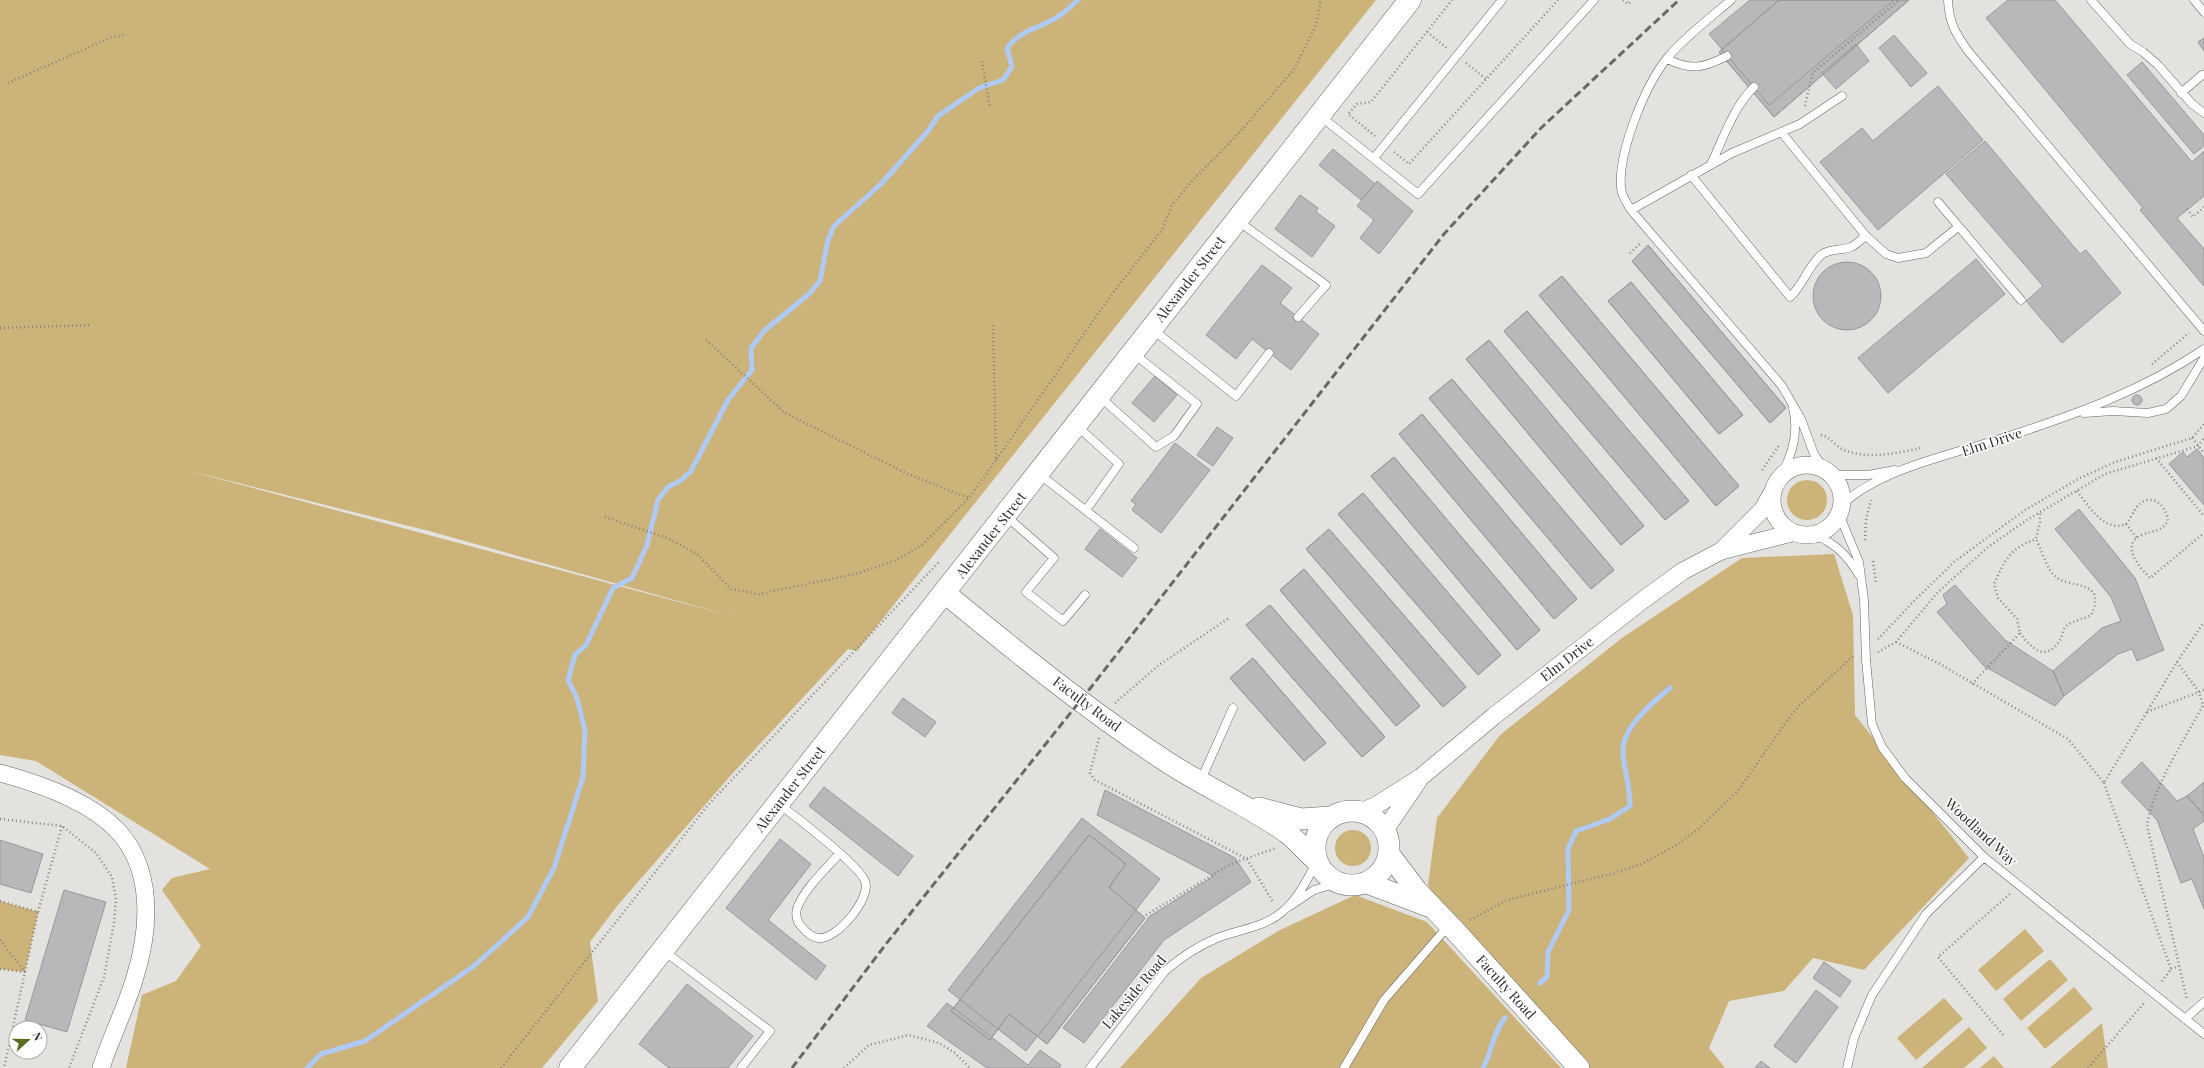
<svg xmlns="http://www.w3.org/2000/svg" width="2204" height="1068" font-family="'Playfair Display',serif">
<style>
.green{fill:#ccb379;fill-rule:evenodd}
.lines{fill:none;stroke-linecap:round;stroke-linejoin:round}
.stream{stroke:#afcaf7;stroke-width:5}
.building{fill:#bab7ba;stroke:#99979a}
.service-casing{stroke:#676662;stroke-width:9}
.minor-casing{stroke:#676662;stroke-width:18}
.tertiary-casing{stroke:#676662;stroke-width:22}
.secondary-casing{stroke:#676662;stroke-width:23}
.path{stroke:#858482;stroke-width:2.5;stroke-dasharray:1 3;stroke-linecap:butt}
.service{stroke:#fff;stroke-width:8}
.minor{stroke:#fff;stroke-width:17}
.tertiary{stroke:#fff;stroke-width:21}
.secondary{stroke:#fff;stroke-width:22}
.rail{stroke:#6a6866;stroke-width:3;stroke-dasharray:8 4;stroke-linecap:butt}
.labels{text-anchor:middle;stroke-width:3;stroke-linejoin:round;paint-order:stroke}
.street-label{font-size:14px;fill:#2f2e2d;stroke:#fff}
</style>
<rect width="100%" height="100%" fill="#e4e2de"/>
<path class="green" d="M0,0H1376L857,651L848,649L732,774L617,906L590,942L598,1001L542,1068H126L142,995L176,981L201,946L162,890L172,878L210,869L36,761L0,755ZM182,469L429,531L735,617Z
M1787 500a20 20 0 1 1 40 0a20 20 0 1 1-40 0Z
M1834,554L1853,615L1855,715L1969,858L1864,970L1813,958L1784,991L1729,1001L1709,1048L1725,1068H1587L1439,905L1428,885L1437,818L1500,735L1622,638L1742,558Z
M1335 848a18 18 0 1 1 36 0a18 18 0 1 1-36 0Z
M1355,895L1427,922L1561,1068H1120L1201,978L1280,930Z
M0,901L38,912L25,972L0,969Z
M2025,929L2044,951L1996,991L1978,970Z
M2050,959L2068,980L2021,1021L2003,999Z
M2074,987L2093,1009L2045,1049L2027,1028Z
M1944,998L1963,1019L1916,1060L1897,1038Z
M2102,1023L2108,1068H2050Z
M1969,1027L1987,1048L1964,1068H1922Z
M1994,1056L2004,1068H1980Z"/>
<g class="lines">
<path class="stream" d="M1540,983L1547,977L1548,952L1569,910L1568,849L1576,831L1610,819L1630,806C1630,788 1625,772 1623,754C1620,729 1653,702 1670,688
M307,1068L321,1054L365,1041L474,966L528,917L554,868L583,777L585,730L577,698L568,680L575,655L586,645L613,588L632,578L647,545L658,500L668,487L680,481L691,471L728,400L752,370L751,348L764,331L809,294L820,281L828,240L834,226L881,184L928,131L938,116L979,88L1003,80L1012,67L1007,48C1022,28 1040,29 1059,16C1066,12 1072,5 1078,0
M1483,1068C1492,1052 1493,1032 1505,1018"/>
</g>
<path class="building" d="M1750,0H1894L1769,105L1709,34Z
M1779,0H1909L1774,117L1719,52Z
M1779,0H1909L1774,117L1719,52Z
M2008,0H2055L2192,162L2204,151V196L2177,218L2204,249V286L2140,210L2143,208L1986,18Z
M1894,35L1927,73L1911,87L1879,48Z
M2204,38V51L2198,42Z
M1856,44L1869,61L1836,89L1822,73Z
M2142,62L2204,135V146L2194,154L2127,75Z
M1938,86L1983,140L1878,230L1820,162L1862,128L1873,141Z
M1985,141L2080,254L2086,250L2121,293L2062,343L2026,301L2043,286L1946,174Z
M1333,149L1375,184L1361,200L1319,165Z
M1377,181L1413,211L1379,254L1360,238L1374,220L1357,206Z
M1300,195L1318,208L1316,212L1335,226L1312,257L1275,229Z
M1648,245L1786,408L1770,423L1632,261Z
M1648,245L1786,408L1770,423L1632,261Z
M1976,259L2005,294L1888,393L1858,358Z
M1813 296a34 34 0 1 1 68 0a34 34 0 1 1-68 0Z
M1262,265L1292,288L1280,303L1319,334L1291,370L1252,339L1236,359L1206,335Z
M1562,276L1739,486L1716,506L1539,295Z
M1562,276L1739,486L1716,506L1539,295Z
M1631,282L1743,415L1719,434L1608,301Z
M1631,282L1743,415L1719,434L1608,301Z
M1527,311L1689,501L1665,520L1504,331Z
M1527,311L1689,501L1665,520L1504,331Z
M1489,340L1644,526L1621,545L1466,359Z
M1489,340L1644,526L1621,545L1466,359Z
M1155,376L1177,395L1154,422L1132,403Z
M1452,379L1614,570L1591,589L1429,398Z
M1452,379L1614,570L1591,589L1429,398Z
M2132 400a5 5 0 1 1 10 0a5 5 0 1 1-10 0Z
M1422,414L1577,599L1554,619L1399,434Z
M1422,414L1577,599L1554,619L1399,434Z
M1217,427L1233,438L1213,466L1197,455Z
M1175,443L1210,470L1161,533L1132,510L1136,504L1131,501Z
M2197,449L2204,458V505L2169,464L2183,452L2187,457Z
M1394,457L1540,630L1517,650L1371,476Z
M1394,457L1540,630L1517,650L1371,476Z
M1363,493L1501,655L1478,675L1338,514Z
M1363,493L1501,655L1478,675L1338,514Z
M2079,509L2135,578L2164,650L2137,661L2132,649L2118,654L2064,696L2053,671L2102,628L2121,621L2111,597L2055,529Z
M1100,529L1137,558L1122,577L1085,549Z
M1329,529L1466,687L1443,707L1306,549Z
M1329,529L1466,687L1443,707L1306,549Z
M1304,569L1420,706L1396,726L1280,590Z
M1304,569L1420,706L1396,726L1280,590Z
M1955,585L2005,640L2053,671L2064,696L2055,706L1984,666L1937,612L1947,604L1943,595Z
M1270,605L1385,737L1362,757L1246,625Z
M1270,605L1385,737L1362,757L1246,625Z
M1253,658L1326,743L1304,761L1230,678Z
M1253,658L1326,743L1304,761L1230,678Z
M903,698L936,722L925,737L892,713Z
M2142,762L2177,801L2187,796L2204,815V821L2193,829L2204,857V909L2192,879L2181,883L2157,820L2121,782Z
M2204,782V815L2187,796Z
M824,787L913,856L898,876L809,806Z
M1105,790L1235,858L1251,882L1164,940L1084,1043L1063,1028L1150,916L1214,876L1097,815Z
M1082,818L1160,879L1026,1051L948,990Z
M1089,835L1126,864L1109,887L1145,918L1047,1044L1009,1014L990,1040L951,1011Z
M1089,835L1126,864L1109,887L1145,918L1047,1044L1009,1014L990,1040L951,1011Z
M780,839L811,864L768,920L826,966L816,980L726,908Z
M0,840L43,854L31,893L0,884Z
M64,890L106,902L67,1032L25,1020Z
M1824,962L1851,981L1840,997L1813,978Z
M687,984L753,1036L728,1068H669L639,1044Z
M1816,990L1838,1007L1796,1063L1774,1046Z
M947,1003L1028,1065L1040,1050L1061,1065L1059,1068H987L927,1026Z
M1761,1061L1770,1068H1755Z"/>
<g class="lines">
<g class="service-casing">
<path id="service" d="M1731,0C1710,18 1686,36 1668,57C1645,85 1618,152 1621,188C1622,197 1627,203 1631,210L1782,386L1801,419L1814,454L1825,470
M1948,0C1949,22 1955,33 1968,51L2204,331
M2091,0L2130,44L2143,52L2158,65L2192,104L2204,113
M2194,0L2204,12
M1667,59C1692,71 1703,68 1727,56
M2181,93L2202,75H2204
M1319,115L1418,194L1594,0
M1782,133L1866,236L1886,254L1898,258L1926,253L1958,227
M1374,158L1502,0
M1711,164C1723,139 1734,106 1754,87
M1691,175L1790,297C1804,284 1806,269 1821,255C1830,248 1842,251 1851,247C1856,245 1861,239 1866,236
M1938,202L2021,300
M1631,210L1732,153L1800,124L1842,96
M1238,221L1326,285L1298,317
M1152,329L1236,396L1269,353
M1100,397L1156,447L1174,436L1197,404L1133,353
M2084,413L2113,411L2148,413L2166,409L2181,396L2204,358
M1077,426L1119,464L1086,510
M1039,474L1134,548
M1781,475C1793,454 1799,432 1793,408
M1831,475H1868L1895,470
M1842,505C1879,469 1954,454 2003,438C2074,415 2142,391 2204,349
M1839,514L1859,562L1864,600L1866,660L1872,724L1882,747L1905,778L1984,857L2204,1034
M1006,516L1054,558L1026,592L1063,621L1085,595
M1815,535C1836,544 1847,555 1859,575
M1200,782L1233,708
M779,804C795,816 860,866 865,881C872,898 836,941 818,938C811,937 805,931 801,926C796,921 795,912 798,906C806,887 825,870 839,854
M1290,906L1314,890L1337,883
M664,951L770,1031L741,1068
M2185,1019L2204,1002
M1090,1068L1165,971C1180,958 1198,946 1217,938C1240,929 1263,928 1282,912C1298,899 1308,878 1317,861
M1344,1068L1384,1000L1449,925
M1847,1068L1854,1038L1872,995L1926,914L1984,857"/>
</g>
<g class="minor-casing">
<path id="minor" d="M1772 500a35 35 0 1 1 70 0a35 35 0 1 1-70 0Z
M1721,551L1763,509L1772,493
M0,773C37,783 89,801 117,830C154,869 150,929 135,977C126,1008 111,1037 101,1068
M1360,812L1375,806L1421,777L1494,716L1643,600L1683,571L1721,551L1792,533
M1385,830L1419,780"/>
</g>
<g class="tertiary-casing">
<path id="tertiary" d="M945,593C1015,651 1088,710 1164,760C1203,786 1247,805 1286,832C1297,840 1306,852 1317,861
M1259,808L1301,819L1331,817
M1315 848a37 37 0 1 1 74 0a37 37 0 1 1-74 0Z
M1389,854L1417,891L1458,934L1579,1068
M1367,883L1428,906"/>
</g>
<g class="secondary-casing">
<path id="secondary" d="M570,1068L1410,0"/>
</g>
<path class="path" d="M1623,0L1628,4L1632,0
M1427,32L1448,49
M982,61L990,108
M1466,63L1486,79
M8,83L110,38L126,34
M1805,106L1812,75L1815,71L1899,0
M1375,136L1348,114L1357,104L1371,102L1452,0
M1394,152L1409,164L1558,0
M2187,209L2193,217L2204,207
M1630,253L1642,242
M993,325L996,460L1109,298L1162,230L1172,205L1191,182L1240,132L1295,68L1316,25L1321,0
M0,328L92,325
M706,340L785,413L908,474L969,498
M2152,364L2189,333
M1821,435C1829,436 1835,446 1844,450C1868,460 1897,453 1921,448
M2192,438L2204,453
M2156,458L2204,516
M1762,470L1780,444
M2077,491C2088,505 2104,533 2126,524C2130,519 2133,513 2136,508C2149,491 2166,503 2168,521C2161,532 2154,530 2142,535C2119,544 2140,568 2150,578L2204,533
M605,517L667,538L697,554L731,589L759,594L855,574L894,561L922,545L969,498L996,460
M2126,524L2137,538
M1865,540L1866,520L1871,500
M1873,561L1876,582
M2020,633C2031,648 2046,663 2060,640C2063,636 2062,630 2066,626C2072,621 2084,619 2091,615C2108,579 2070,589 2056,577C2046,569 2042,550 2036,539
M1878,639L1915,600L1954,562L2025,510L2080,478L2115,462L2192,438L2204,424
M1896,642L1940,664L2068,739L2104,783L2177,662L2204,622
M1878,652L1896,642L1938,592L1988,547L2027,520L2105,474L2198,446L2204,438
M2177,662L2199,692L2203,705C2184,741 2154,785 2147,825L2187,1000
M1972,684L2020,633L2017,619L1998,598L1994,584C2005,560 2009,549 2036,539L2040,522V512
M1115,703L1159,665L1229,618
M2147,712L2204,690
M1099,738L1090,773L1095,780L1247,859L1273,902
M2104,783L2171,969L2160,984
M0,819L62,826L96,853L112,877L116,899L114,923L104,977L69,1068
M0,901L38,912L4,1068
M38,912L62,826
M1146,915L1231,864L1276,848
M1470,920L1507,900L1615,873L1641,864L1675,846L1698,829L1737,792L1784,725L1799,706L1853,656
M0,940L25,972
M0,969L25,972
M2171,969L2179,966
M2003,1035L1938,957L2010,894
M501,1068L708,805L940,561
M844,1068L869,1045L909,1035L939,1043L955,1053L970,1068
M2088,1068L2145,1002"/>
<use href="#service" class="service"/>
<use href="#minor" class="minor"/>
<use href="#tertiary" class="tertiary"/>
<use href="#secondary" class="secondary"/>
<path class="rail" d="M792,1068L886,944L1092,686L1444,234L1541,128L1679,0"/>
</g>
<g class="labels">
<g class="street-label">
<text transform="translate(1190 279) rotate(-52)" y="5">Alexander Street</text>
<text transform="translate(1992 442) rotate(-18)" y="5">Elm Drive</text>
<text transform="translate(991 535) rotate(-52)" y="5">Alexander Street</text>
<text transform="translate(1567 659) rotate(-38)" y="5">Elm Drive</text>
<text transform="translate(1087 704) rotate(37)" y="5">Faculty Road</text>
<text transform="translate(790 789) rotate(-52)" y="5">Alexander Street</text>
<text transform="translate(1981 832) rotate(43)" y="5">Woodland Way</text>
<text transform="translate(1506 987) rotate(48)" y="5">Faculty Road</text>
<text transform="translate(1134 992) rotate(-50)" y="5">Lakeside Road</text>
</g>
</g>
<g transform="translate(28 1040) rotate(69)"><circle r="19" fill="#ffffff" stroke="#acabab"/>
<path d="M0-3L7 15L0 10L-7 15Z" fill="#596f1f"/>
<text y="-6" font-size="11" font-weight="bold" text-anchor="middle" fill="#2f2e2d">N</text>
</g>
</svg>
